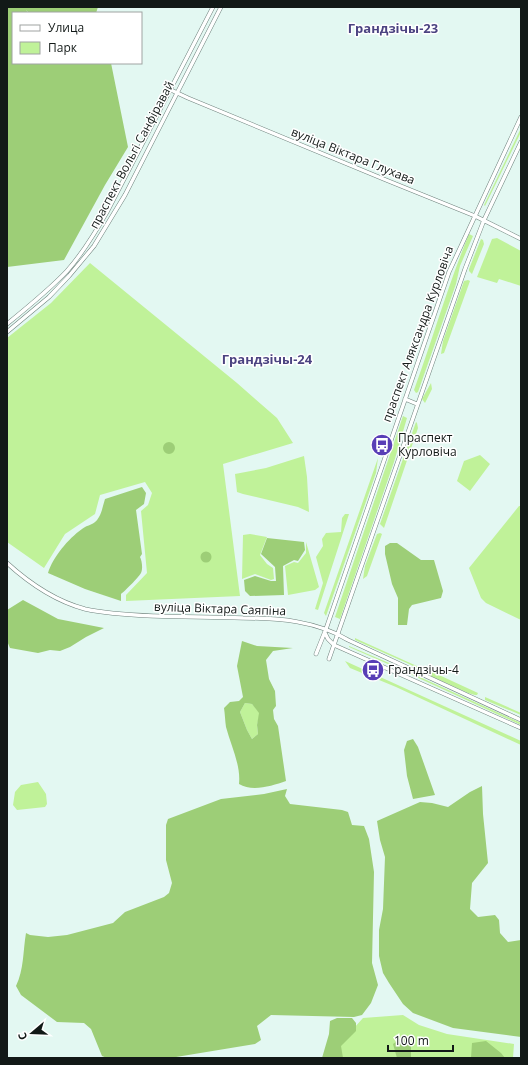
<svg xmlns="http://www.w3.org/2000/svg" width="528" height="1065" font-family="'Open Sans',sans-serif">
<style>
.green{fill:#c0f299}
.forest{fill:#9dce77;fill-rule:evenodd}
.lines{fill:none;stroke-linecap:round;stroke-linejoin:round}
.street-casing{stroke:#6f827d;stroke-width:4.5}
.street{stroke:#fff;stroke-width:3.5}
.labels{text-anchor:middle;stroke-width:3;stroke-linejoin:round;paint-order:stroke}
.street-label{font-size:12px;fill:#121917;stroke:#fff}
.poi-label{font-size:12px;fill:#121917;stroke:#fff;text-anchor:start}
.neighbourhood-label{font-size:13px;font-weight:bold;fill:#4b4381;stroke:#fff}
</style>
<rect width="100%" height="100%" fill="#e3f8f2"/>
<path class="green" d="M521,128V132L485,206L484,205Z
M469,234L473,236L460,266L456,284L418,392L416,393L414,390C433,338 448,285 469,234Z
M497,238L521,251V286L499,279L497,283L477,277L492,239Z
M481,239L483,240L484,244L472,274L469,271V269Z
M90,263L237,383L277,418L293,443L223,464L240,596L126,601V595L147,573L141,511L148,505L152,493L145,482L100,495L95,514L65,534L44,568L7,542V338L51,303Z
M468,280L470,281L444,353L441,354L443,341L464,281Z
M431,383L432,389L425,403L422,399Z
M403,416L407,418L394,462L340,619L335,617Z
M416,422L417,423L418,428L384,528L380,524Z
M480,455L490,464L470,491L457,481L464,461Z
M304,456L307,477L309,512L298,507L243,494L237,492L235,474L266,468Z
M378,458L376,473L326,616L324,613Z
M519,506H521V620L486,603L481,598L469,568Z
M345,514H349L318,610L315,609L323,583L316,557L323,546L322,539L326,533L341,532L342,518Z
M380,533L382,534L367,576L363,579L365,566L377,534Z
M250,534L267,537L260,555L267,564L273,568L274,579L271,580L255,574L242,579L243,535Z
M306,542L319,587L315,590L288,595L285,566L294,562L298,563L306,553Z
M355,638L357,639L419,667L417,668L409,664L355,640Z
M349,646L389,663L521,723V725L388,664L349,647Z
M345,661L521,741V745L396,687L350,668Z
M426,669L478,693L477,695H475L468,693L426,674Z
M485,697L521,713V715L485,700Z
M245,703L252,704L260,713L257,725L258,734L252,739L247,730L240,712Z
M38,782L46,794L47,804L45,807L17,810L13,805L15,792L21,785Z
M403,1015L419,1025L447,1034L514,1044L513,1058H327L363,1018Z"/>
<path class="forest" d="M7,7H98L96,13H29L26,10L28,13H13V63H111L128,147L105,185L64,260L7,267Z
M163 448a6 6 0 1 1 12 0a6 6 0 1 1-12 0Z
M142,487L146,493L144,504L136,510L142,554L140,557C142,561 143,569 141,573C138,578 125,591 121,594V601L85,589L48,573C53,557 68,539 82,529C88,524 94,526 99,517C102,512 103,505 105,499Z
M267,538L304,542L305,550L298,561L294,560L283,566L284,595L250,596L245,591L244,580L255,576L271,581H276L275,567L261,554Z
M390,543H397L421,560H434L443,591L441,598L412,605L409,609L407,625H398V598L392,584L385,554V546Z
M200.5 557a5.5 5.5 0 1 1 11 0a5.5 5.5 0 1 1-11 0Z
M23,600L58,619L104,628L86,637L70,647L60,651L50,650L38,653L10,648L7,641V610Z
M242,641L257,646L293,648L273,651L266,660L269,679L275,691L276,706L273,710L274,719L278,726L286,781C272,786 252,792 239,784C241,765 231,746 226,727C225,721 225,714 224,708L230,702L239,701L243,697L237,666ZM245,703L252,704L259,713L257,725L258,734L252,739L247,730L240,712Z
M413,739L418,747L435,795L413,799L407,776L404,750L407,741Z
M482,786L483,814L488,863L472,883L470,909L478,917L495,915L499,920L500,933L508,942L521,940V1037L453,1028L413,1013L403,1004L389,983L383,973L379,956V930L383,909L385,857L380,840L377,821L420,802L432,803L448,807L470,792Z
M287,789L285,796L290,804L342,810L348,812L352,825L364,826L369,839L374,872L372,963L378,985L371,1003L362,1015L354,1017L271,1015L257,1026L261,1040L255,1044L170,1058H107L102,1056L91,1029L84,1023L57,1022L21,995L16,986C24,970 23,950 26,933L30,935L48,937L67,935L113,923L125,912L164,897L169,893L172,883L166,860V825L168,819L221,799L264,794Z
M337,1018H352L356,1023V1031L341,1046L343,1058H322L329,1034L330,1021Z
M408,1038L411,1043V1058H397L393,1044L400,1039Z
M486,1041L501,1053L505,1058H471L472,1043Z"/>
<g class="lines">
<g class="street-casing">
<path id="street" d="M171,90L188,98L386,180L475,216L521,239
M7,324C28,307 49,290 67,271C83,253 95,233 107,212L213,7
M7,332L49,297L69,276L94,246L125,195L221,7
M405,399L417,404
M7,563C29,583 55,601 85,609C107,614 131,615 154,616C184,617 213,617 243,618C279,618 317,621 348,640L521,720
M325,633L328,639L334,645L521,728
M316,654L326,629L449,272L521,117
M329,659L465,269L484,220L521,142"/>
</g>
<use href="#street" class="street"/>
</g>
<defs>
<g id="bus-disc" transform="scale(1.15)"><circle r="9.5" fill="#583eb6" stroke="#fff"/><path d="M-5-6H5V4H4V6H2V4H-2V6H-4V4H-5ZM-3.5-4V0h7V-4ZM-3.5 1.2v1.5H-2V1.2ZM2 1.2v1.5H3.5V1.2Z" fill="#fff"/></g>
</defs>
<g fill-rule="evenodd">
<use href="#bus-disc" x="382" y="445"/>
<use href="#bus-disc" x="373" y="670"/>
</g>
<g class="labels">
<g class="street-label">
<text transform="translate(132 155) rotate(-62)" y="4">праспект Вольгі Санфіравай</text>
<text transform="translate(353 156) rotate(22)" y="4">вуліца Віктара Глухава</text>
<text transform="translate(418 334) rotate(-70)" y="4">праспект Аляксандра Курловіча</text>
<text transform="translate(220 609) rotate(2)" y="4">вуліца Віктара Саяпіна</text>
</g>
<g class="poi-label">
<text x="398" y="442">Праспект<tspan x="398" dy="14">Курловіча</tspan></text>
<text x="388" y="674">Грандзічы-4</text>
</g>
<g class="neighbourhood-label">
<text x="393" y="33">Грандзічы-23</text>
<text x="267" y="364">Грандзічы-24</text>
</g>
</g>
<rect width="528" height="1065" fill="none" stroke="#121917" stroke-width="16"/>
<rect x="12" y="12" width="130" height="52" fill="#ffffff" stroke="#a0a3a2"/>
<rect x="20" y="25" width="20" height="6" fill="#ffffff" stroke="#a0a3a2"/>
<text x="48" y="32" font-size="12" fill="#121917">Улица</text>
<rect x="20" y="42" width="20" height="12" fill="#c0f299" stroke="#a0a3a2"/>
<text x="48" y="52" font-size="12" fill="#121917">Парк</text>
<g transform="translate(32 1033) rotate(251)" stroke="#ffffff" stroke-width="3" paint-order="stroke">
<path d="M0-3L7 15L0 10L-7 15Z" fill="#121917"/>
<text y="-6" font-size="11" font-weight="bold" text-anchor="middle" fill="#121917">С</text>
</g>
<path d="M388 1045v6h65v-6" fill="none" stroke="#121917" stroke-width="2"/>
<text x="394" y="1045" font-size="12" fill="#121917" stroke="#ffffff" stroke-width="3" paint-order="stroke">100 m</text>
</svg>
